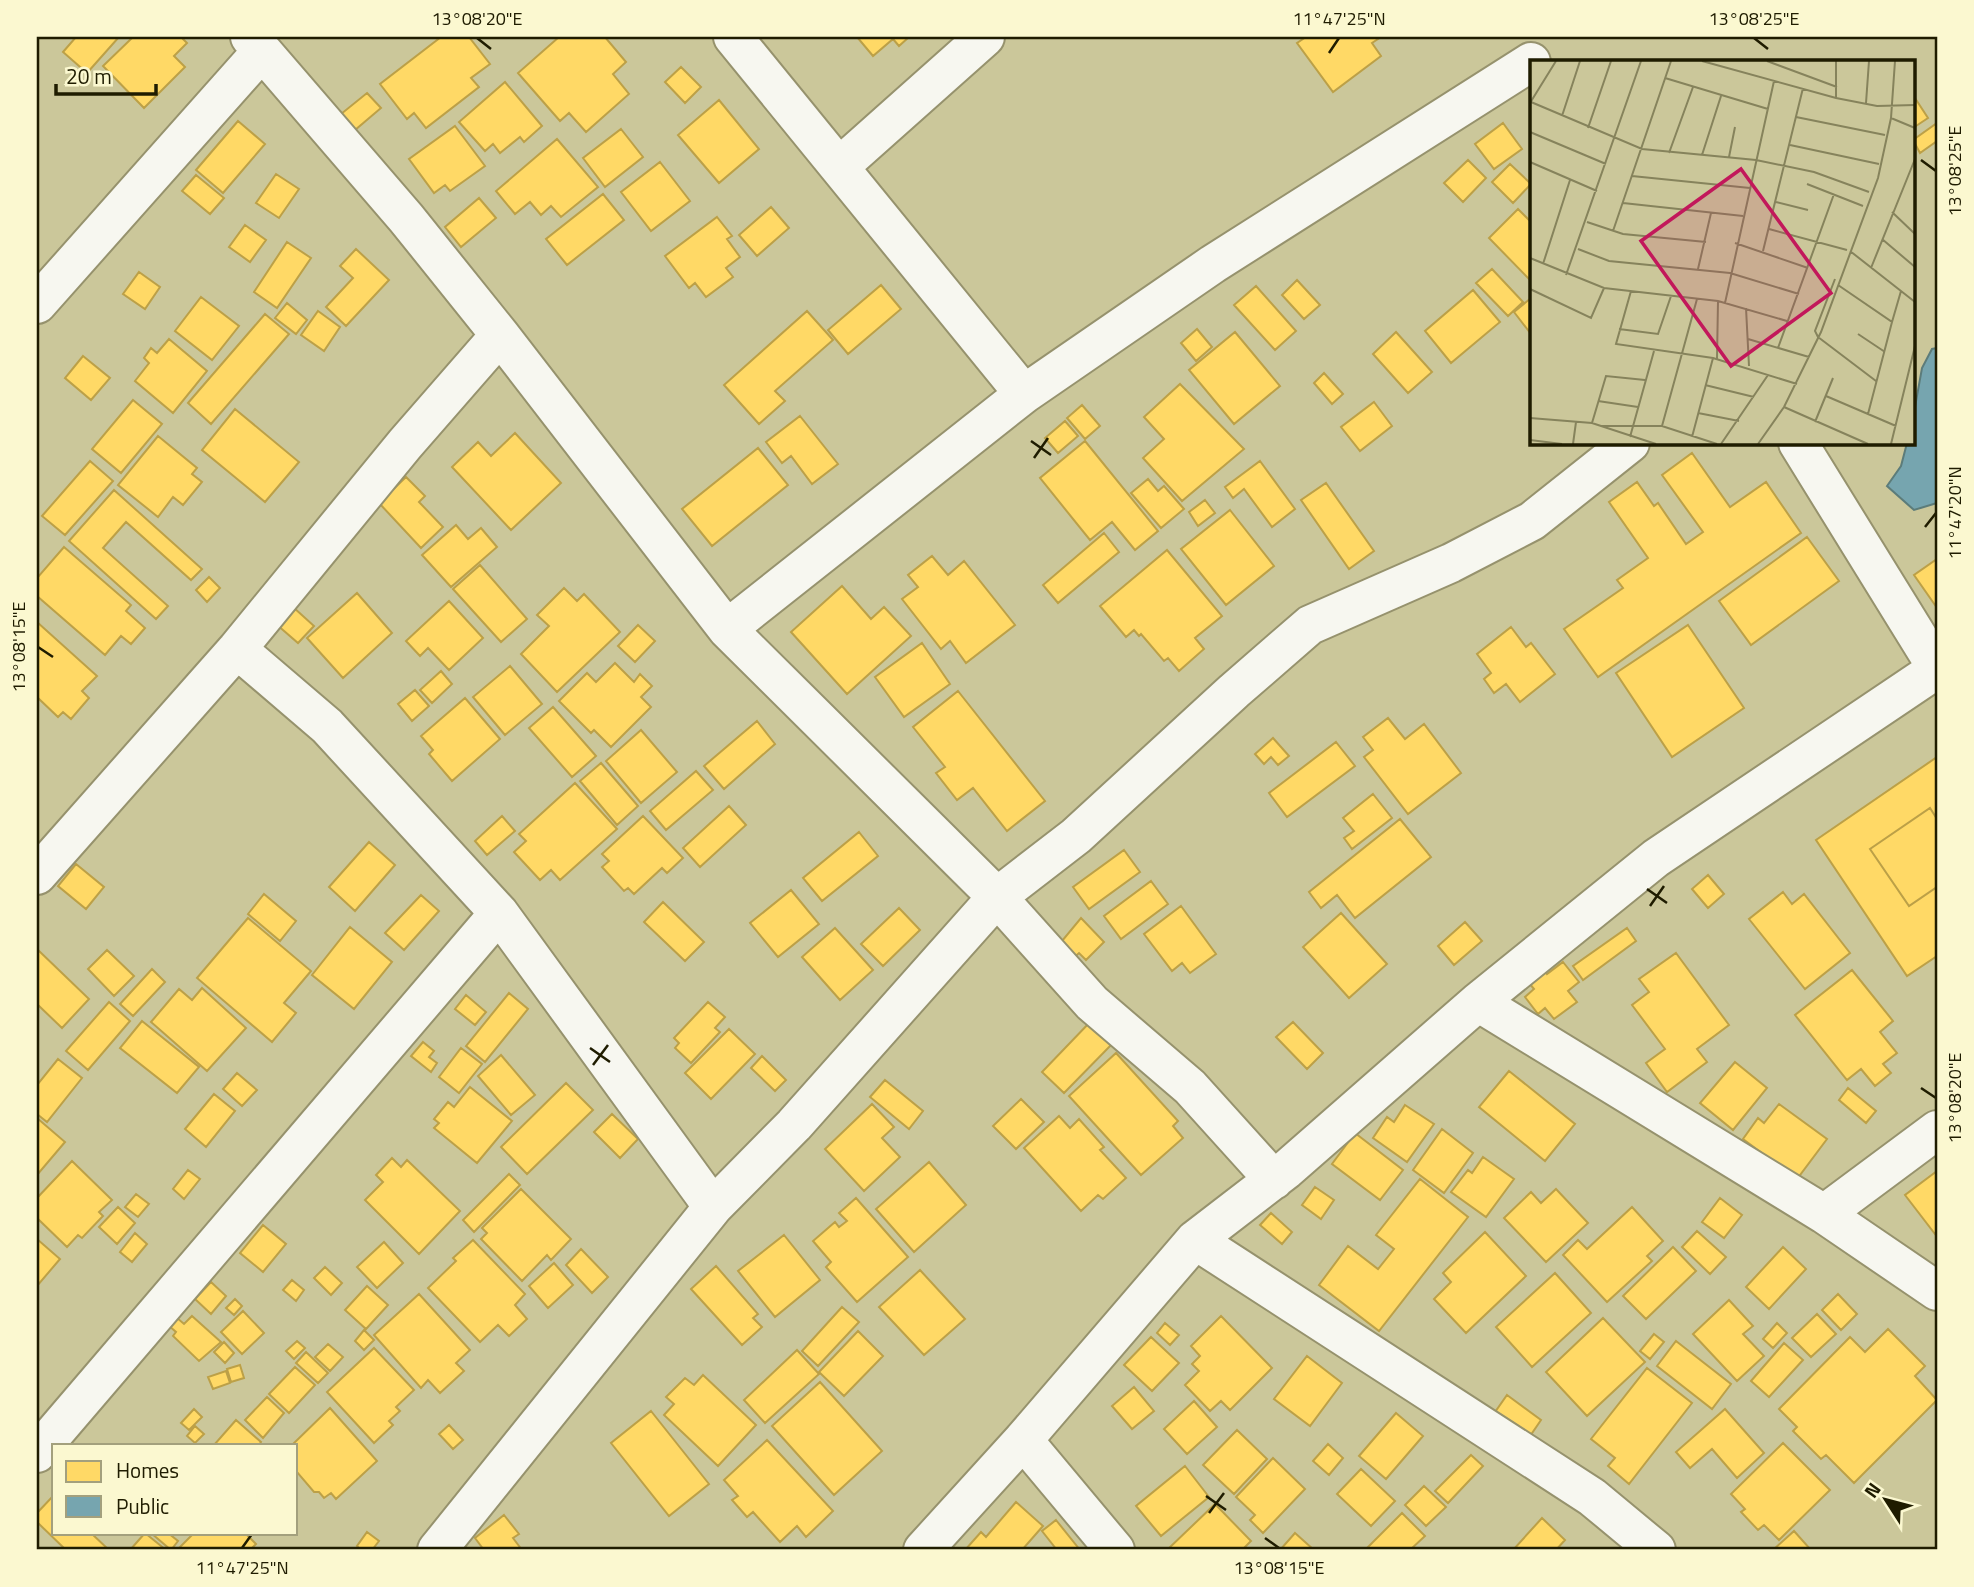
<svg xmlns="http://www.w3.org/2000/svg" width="1974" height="1587" font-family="'Titillium Web',sans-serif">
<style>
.homes{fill:#ffd966;stroke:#bca047;stroke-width:2}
.public{fill:#76a5af;stroke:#5c7c7a;stroke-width:2}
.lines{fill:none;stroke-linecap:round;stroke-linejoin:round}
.minor-casing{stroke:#96926d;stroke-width:42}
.minor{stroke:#f7f7f0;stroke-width:38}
.ticks{fill:none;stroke:#1f1c00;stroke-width:2.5}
.inset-road{fill:none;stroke:#86835c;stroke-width:2}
.view{fill:#c2185b;fill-opacity:0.15;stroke:#c2185b;stroke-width:3.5}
.inset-edge{fill:none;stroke:#1f1c00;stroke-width:3.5}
.neatline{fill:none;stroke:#1f1c00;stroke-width:2.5}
.ticks-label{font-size:18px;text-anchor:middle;fill:#1f1c00}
</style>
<rect width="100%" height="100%" fill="#cbc79a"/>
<path class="homes" d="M76,37H119L87,73L63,52Z
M133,37H181L187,43L174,56L185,67L144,108L103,66Z
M441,37H469L490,64L471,78L479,87L426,128L414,113L407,119L380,84Z
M559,37H605L626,62L613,74L629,94L586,132L569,113L560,121L518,73Z
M857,37H909L899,46L893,39L873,56Z
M1306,37H1381L1372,43L1381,56L1333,92L1297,43Z
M681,67L701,87L685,103L665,82Z
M505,82L542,126L524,142L520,137L500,153L493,144L485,151L459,122Z
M367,93L381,108L355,130L341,114Z
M1913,95L1928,118L1913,128Z
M719,100L759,149L719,183L678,135Z
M238,121L265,144L223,193L196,170Z
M1503,123L1522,149L1494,169L1475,144Z
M1937,123V141L1920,153L1913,140Z
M455,126L485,166L450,191L445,185L434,193L409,159Z
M621,129L643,157L605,187L583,158Z
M557,139L598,187L561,217L551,206L541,215L530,202L515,214L496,191Z
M1468,160L1486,178L1463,202L1444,183Z
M660,162L690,201L651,231L621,192Z
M1510,164L1531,184L1513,203L1492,182Z
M276,174L299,189L279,218L256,203Z
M196,175L224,198L210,214L182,191Z
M603,194L624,220L567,265L546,239Z
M479,198L496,218L461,247L445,227Z
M771,207L789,228L757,256L739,235Z
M1518,209L1531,222V281L1489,238Z
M717,217L732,236L727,239L740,257L726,268L733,277L706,297L695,283L689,288L665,256Z
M245,225L266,240L250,262L229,247Z
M287,242L311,258L277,308L254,292Z
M356,249L389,280L346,326L326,307L353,278L340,266Z
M1492,269L1523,302L1508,316L1476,283Z
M139,272L160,287L145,309L123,294Z
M1297,280L1320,305L1304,319L1282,295Z
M881,285L901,309L848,354L828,330Z
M1256,286L1296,331L1275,350L1234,305Z
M1473,290L1500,322L1451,363L1425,331Z
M201,297L239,326L212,360L175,331Z
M1531,298V334L1514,312Z
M287,303L307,320L296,334L275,318Z
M318,311L340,327L324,351L301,335Z
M807,311L833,340L775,391L785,401L759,424L724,385Z
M265,314L289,334L211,424L188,403Z
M1197,329L1212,347L1196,361L1181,343Z
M1235,332L1280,386L1234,424L1189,370Z
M1396,332L1432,372L1408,393L1373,354Z
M169,339L207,371L173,413L135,381L149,363L144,358L151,348L157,353Z
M83,356L110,378L91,400L65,378Z
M1324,373L1343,394L1332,404L1314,383Z
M1180,384L1244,449L1182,501L1143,458L1164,439L1144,417Z
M133,400L162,424L121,473L92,449Z
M1374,402L1392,426L1360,451L1341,427Z
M1082,405L1100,426L1085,439L1067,418Z
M235,409L299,462L265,502L202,450Z
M800,416L838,464L812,484L791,456L782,463L766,442Z
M1065,421L1078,436L1058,453L1045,438Z
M515,433L561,483L511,530L452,467L478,442L491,456Z
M158,436L197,468L192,474L202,482L183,505L173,497L158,517L118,485Z
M1085,441L1158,531L1135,550L1112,522L1090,540L1040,478Z
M758,448L788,485L712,546L682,509Z
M1692,453L1730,507L1766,482L1801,533L1598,677L1564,629L1623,588L1617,580L1648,558L1609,502L1637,482L1654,506L1658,503L1686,544L1703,532L1662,475Z
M90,461L113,481L65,535L42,516Z
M1260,461L1295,509L1272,527L1244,489L1233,498L1225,487Z
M406,477L425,496L419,502L443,527L421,548L379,503Z
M1148,479L1158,491L1164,486L1184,509L1161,528L1131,493Z
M1326,483L1374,551L1349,569L1301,500Z
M114,490L202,569L191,580L126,522L103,548L168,606L156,619L69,541Z
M1205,500L1215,513L1198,526L1189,512Z
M1230,510L1274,566L1226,605L1181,549Z
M456,525L468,539L481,528L497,547L451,587L422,555Z
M1104,533L1119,552L1058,603L1043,585Z
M1807,537L1839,581L1751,645L1719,601Z
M64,547L131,605L126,611L145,628L131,644L121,636L105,655L37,596V578Z
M1167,550L1222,616L1195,638L1204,649L1179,671L1168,658L1164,661L1141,634L1139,636L1134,630L1126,637L1100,606Z
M932,556L948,575L964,561L1015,625L966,663L950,641L941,649L902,599L918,587L908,575Z
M1937,559V603L1935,605L1914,575Z
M480,565L527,619L501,642L453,589Z
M209,577L220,588L207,602L196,590Z
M842,586L871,619L884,607L911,636L847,694L791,632Z
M564,588L577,601L584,594L620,632L557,692L521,654L549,626L537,615Z
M357,593L392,633L343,678L307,638Z
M449,601L483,638L449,670L428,648L420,656L406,641Z
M293,607L314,626L298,643L276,624Z
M37,622L97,676L82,691L89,698L71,719L63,712L58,717L37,697Z
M638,625L655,641L635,662L618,646Z
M1688,625L1744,708L1672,757L1616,673Z
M1511,627L1526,647L1531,643L1555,674L1520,702L1506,684L1494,693L1484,679L1491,673L1477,654Z
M922,643L950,684L904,717L875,677Z
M615,663L634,682L640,674L652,686L641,697L651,707L611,747L594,730L591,733L559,701L587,673L596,682Z
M510,666L542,704L505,735L473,697Z
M441,671L452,684L432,703L420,690Z
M415,690L429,706L412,721L398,704Z
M958,691L1045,801L1007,831L973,788L957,800L936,773L945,767L913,727Z
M465,698L500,739L452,781L429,754L433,750L421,736Z
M553,707L596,756L572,777L529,728Z
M1388,718L1405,739L1424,724L1461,773L1408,814L1364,757L1373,750L1363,737Z
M757,721L775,744L724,789L704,766Z
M641,730L677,772L641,803L606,761Z
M1273,738L1289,756L1278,765L1271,757L1264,764L1255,754Z
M1336,742L1355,766L1287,817L1269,793Z
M1937,757V819L1930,808L1870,849L1909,906L1937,887V956L1907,976L1816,840Z
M601,763L638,806L617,825L580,781Z
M696,771L713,790L666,830L650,811Z
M575,783L617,829L560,880L551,870L540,880L514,852L526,841L519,834Z
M1373,794L1392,818L1352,849L1344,838L1354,831L1343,818Z
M729,806L746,825L700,867L683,848Z
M1930,808L1937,819V887L1909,906L1870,849Z
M502,816L515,831L487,855L475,841Z
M643,816L683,858L667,873L662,868L634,894L628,888L624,891L602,867L609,861L602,854Z
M1400,819L1431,857L1355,918L1337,895L1321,908L1309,892Z
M859,832L878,856L822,901L803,878Z
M369,842L395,865L355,911L329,887Z
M1124,850L1140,872L1089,909L1073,887Z
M76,864L104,887L86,909L58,886Z
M1708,875L1724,894L1708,908L1692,889Z
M1151,881L1168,904L1121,939L1104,916Z
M791,890L819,924L778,957L750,923Z
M1783,892L1792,904L1804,894L1850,953L1805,989L1749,919Z
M264,894L296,921L280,941L248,914Z
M421,895L439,911L404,950L385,933Z
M663,902L704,942L685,961L644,922Z
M1181,906L1216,954L1190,973L1182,963L1172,971L1144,934Z
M899,908L920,930L883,966L861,944Z
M1341,913L1387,964L1349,998L1303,947Z
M248,918L311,971L284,1003L296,1013L272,1042L197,978Z
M1081,918L1104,942L1086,960L1079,953L1070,961L1057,947Z
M1465,922L1482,941L1454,965L1438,946Z
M350,927L392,962L354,1009L312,975Z
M835,928L873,970L840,1000L802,957Z
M1627,928L1636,941L1583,980L1573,966Z
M37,949L89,999L62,1028L37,1004Z
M107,950L134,976L114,996L88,969Z
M1676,953L1729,1025L1697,1049L1707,1062L1667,1092L1646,1063L1665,1049L1632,1005L1649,992L1639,979Z
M1563,962L1579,982L1568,991L1577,1002L1554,1019L1545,1008L1538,1014L1525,997L1534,989L1524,977L1540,964L1547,974Z
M152,969L165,982L133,1016L120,1004Z
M1852,970L1893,1021L1880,1032L1897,1053L1883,1064L1891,1073L1875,1086L1861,1069L1847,1080L1795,1015Z
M202,988L246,1028L207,1071L151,1022L179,989L192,1000Z
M509,993L528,1009L485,1062L466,1046Z
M466,995L486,1012L475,1025L455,1009Z
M109,1002L130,1021L88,1070L66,1051Z
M708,1002L725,1017L715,1028L720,1032L691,1063L675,1048L679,1043L674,1038Z
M1092,1020L1114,1042L1064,1093L1042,1072Z
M142,1021L199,1067L177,1093L120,1048Z
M1293,1022L1323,1053L1307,1069L1276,1037Z
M729,1029L755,1054L711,1099L685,1073Z
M423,1042L434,1051L429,1057L437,1063L431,1072L411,1056Z
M461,1048L482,1064L459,1093L439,1077Z
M1116,1053L1178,1121L1173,1126L1183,1138L1141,1175L1069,1096Z
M501,1055L535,1095L511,1115L478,1076Z
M762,1056L786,1080L775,1091L751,1068Z
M58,1059L82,1078L47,1122L37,1114V1085Z
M1735,1062L1767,1088L1733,1130L1700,1103Z
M1509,1071L1575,1124L1545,1161L1479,1107Z
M237,1073L257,1090L242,1106L223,1089Z
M885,1080L923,1111L909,1129L870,1097Z
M566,1083L593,1110L527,1174L501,1147Z
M470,1087L512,1121L477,1163L434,1128L439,1123L434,1119L448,1102L454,1107Z
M1848,1088L1876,1111L1866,1123L1839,1100Z
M214,1094L235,1111L206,1147L185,1129Z
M1021,1099L1044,1122L1016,1149L993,1126Z
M872,1104L894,1127L882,1138L900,1157L864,1191L825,1149Z
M1779,1104L1827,1139L1797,1179L1743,1139L1758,1118L1764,1123Z
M1405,1105L1434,1124L1407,1162L1373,1138L1387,1117L1394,1122Z
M612,1114L638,1139L620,1158L594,1132Z
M1059,1116L1070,1128L1079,1119L1104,1147L1100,1150L1126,1178L1103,1199L1098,1195L1081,1211L1024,1148Z
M37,1118L65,1142L37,1175Z
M1442,1129L1473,1153L1444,1193L1413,1170Z
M1355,1133L1403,1170L1380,1200L1332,1164Z
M1483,1157L1514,1179L1486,1217L1451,1192L1468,1170L1472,1173Z
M392,1158L401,1167L407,1160L460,1211L419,1254L365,1200L383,1182L376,1175Z
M72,1161L112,1200L99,1212L103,1216L82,1238L78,1235L67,1247L37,1218V1198Z
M929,1162L966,1205L914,1252L876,1209Z
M188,1170L200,1179L184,1199L173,1189Z
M1937,1171V1232L1935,1234L1905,1195Z
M509,1174L520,1185L474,1232L463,1220Z
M1420,1179L1468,1217L1379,1331L1319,1285L1348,1246L1378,1269L1394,1249L1376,1235Z
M1315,1187L1334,1200L1321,1219L1302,1205Z
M521,1189L571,1239L551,1260L547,1255L522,1281L481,1239L487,1233L482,1228Z
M1556,1189L1588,1223L1546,1262L1504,1218L1531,1192L1541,1203Z
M136,1194L149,1204L138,1217L125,1207Z
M856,1198L908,1257L857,1302L826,1267L831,1262L813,1241L835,1222L839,1227L847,1221L839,1213Z
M1720,1198L1742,1215L1724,1238L1702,1222Z
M118,1207L135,1223L117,1244L99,1227Z
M1632,1207L1663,1241L1647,1256L1652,1261L1607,1302L1563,1255L1578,1240L1587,1249Z
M1271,1213L1292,1232L1282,1244L1260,1225Z
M263,1225L286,1244L263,1272L240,1253Z
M1697,1231L1726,1257L1710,1274L1682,1247Z
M1485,1232L1526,1276L1466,1333L1434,1299L1451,1282L1443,1273Z
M135,1233L147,1244L132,1262L120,1252Z
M784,1235L820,1280L775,1317L738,1271Z
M37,1239L60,1259L37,1286Z
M473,1240L525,1294L515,1305L527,1319L509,1336L498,1325L480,1342L428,1288L456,1261L453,1258Z
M384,1242L403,1263L377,1288L357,1267Z
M1673,1247L1696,1271L1646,1319L1623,1296Z
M1783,1247L1806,1269L1769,1309L1746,1287Z
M581,1249L608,1277L592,1293L566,1265Z
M554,1263L573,1285L548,1308L529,1286Z
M716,1266L758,1314L753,1318L762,1327L742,1345L691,1289Z
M325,1267L342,1283L331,1295L314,1278Z
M920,1270L965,1319L924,1355L879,1307Z
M1555,1273L1591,1313L1532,1367L1496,1327Z
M292,1280L304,1290L296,1301L283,1290Z
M211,1282L226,1296L211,1314L195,1299Z
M367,1286L388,1305L366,1329L345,1310Z
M419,1294L470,1350L456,1363L464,1371L440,1393L428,1380L421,1388L374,1335Z
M1838,1294L1857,1314L1841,1330L1822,1310Z
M235,1299L242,1306L234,1315L226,1308Z
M1729,1300L1753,1326L1743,1334L1764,1356L1737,1381L1693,1334Z
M842,1307L859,1322L818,1366L802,1351Z
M243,1311L264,1333L242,1354L221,1332Z
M1817,1314L1836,1334L1811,1357L1792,1338Z
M192,1316L221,1342L199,1361L173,1336L176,1332L168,1325L176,1317L184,1324Z
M1221,1316L1272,1368L1230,1410L1221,1401L1210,1411L1185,1385L1199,1371L1192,1364L1200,1356L1191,1346Z
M1603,1318L1645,1362L1587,1416L1546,1372Z
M1165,1323L1179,1335L1170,1345L1157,1333Z
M1777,1323L1787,1333L1773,1348L1763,1339Z
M1888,1329L1925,1366L1915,1376L1937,1400L1854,1483L1826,1455L1821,1459L1793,1431L1797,1427L1779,1409L1850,1337L1865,1352Z
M364,1330L374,1340L364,1350L355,1341Z
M858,1331L883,1356L844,1396L819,1372Z
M1654,1334L1664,1342L1650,1359L1640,1351Z
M1151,1337L1179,1363L1152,1391L1124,1365Z
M297,1341L305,1348L294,1359L286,1351Z
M1676,1341L1731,1384L1712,1409L1657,1366Z
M224,1342L234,1353L225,1363L214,1352Z
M1784,1343L1803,1360L1769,1397L1751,1381Z
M328,1344L343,1357L330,1371L315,1357Z
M374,1348L414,1390L396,1407L400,1411L389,1421L393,1425L374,1443L327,1392Z
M797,1350L819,1374L765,1423L744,1400Z
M306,1352L328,1373L318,1383L296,1363Z
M1307,1356L1342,1383L1310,1426L1274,1399Z
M240,1365L244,1378L231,1382L227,1369Z
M295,1367L315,1385L289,1413L269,1394Z
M1647,1368L1692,1403L1629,1484L1608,1466L1615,1458L1591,1439Z
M226,1371L230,1383L213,1389L208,1377Z
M703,1375L756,1425L718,1466L664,1415L674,1404L666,1397L685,1378L694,1385Z
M820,1382L882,1451L834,1495L772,1426Z
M1134,1387L1154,1411L1132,1429L1112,1406Z
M1507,1395L1541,1420L1528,1439L1493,1415Z
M267,1397L284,1413L263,1438L245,1420Z
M1194,1401L1217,1427L1187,1454L1164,1429Z
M330,1408L377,1461L336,1499L331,1493L324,1498L319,1492H314L296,1471V1445H292Z
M194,1409L202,1417L189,1430L181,1423Z
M1725,1409L1764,1453L1737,1478L1712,1449L1690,1468L1676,1452Z
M651,1411L709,1484L669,1516L611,1443Z
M1396,1413L1423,1436L1386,1479L1359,1456Z
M236,1420L261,1442L259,1445H214Z
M449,1425L463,1440L453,1449L439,1434Z
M195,1426L204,1434L195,1443L187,1436Z
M1237,1430L1267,1459L1234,1494L1203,1465Z
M767,1440L833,1511L806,1537L797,1526L780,1542L753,1512L747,1517L732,1500L738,1496L724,1480Z
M1783,1443L1830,1490L1779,1540L1764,1525L1758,1530L1741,1512L1745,1509L1731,1494Z
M1328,1444L1343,1458L1329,1475L1313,1461Z
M1471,1455L1483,1466L1448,1503L1435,1491Z
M1273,1458L1305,1489L1263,1533L1250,1520L1255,1515L1236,1497Z
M1185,1466L1209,1497L1161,1536L1136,1506Z
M1361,1469L1395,1501L1371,1526L1337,1494Z
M1424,1486L1446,1507L1426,1526L1405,1505Z
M54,1495V1533H91L109,1550H66L37,1522V1513Z
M1016,1502L1043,1526L1022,1550H965L981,1532L986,1537Z
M1215,1504L1251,1541L1242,1550H1167Z
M1402,1513L1425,1536L1410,1550H1367L1366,1549Z
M504,1515L519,1534L513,1538L522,1550H484L475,1538Z
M1542,1518L1565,1540L1556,1550H1513Z
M1056,1520L1080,1550H1057L1042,1531Z
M1794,1531L1811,1550H1773Z
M367,1532L379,1541L372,1550H361L357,1546Z
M145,1533L166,1550H130Z
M151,1533H168L178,1541L171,1550Z
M194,1533H245L256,1544L250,1550H177Z
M1295,1533L1314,1550H1280Z"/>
<path class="public" d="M1937,348V503L1914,510L1887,486L1901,466L1907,443H1913V418L1922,368L1932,349Z"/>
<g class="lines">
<g class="minor-casing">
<path id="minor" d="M250,37L406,218L500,335L727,629L997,897L1092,1003L1190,1087L1274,1180
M733,37L1024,394
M839,167L985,37
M37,304L262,51
M1798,443L1937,668
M727,629L1024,394L1213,264L1531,62
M237,649L327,726L499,913L713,1207
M37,875L237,649L405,444L500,335
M1478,1002L1824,1214L1937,1291
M1824,1214L1937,1130
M1195,1240L1592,1497L1656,1550
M1023,1440L1115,1550
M37,1453L499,913
M437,1550L713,1207L794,1125L997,897L1076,836L1234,691L1310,625L1451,563L1532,521L1630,443
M923,1550L1023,1440L1195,1240L1286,1170L1478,1002L1656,858L1937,669"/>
</g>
<use href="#minor" class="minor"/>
</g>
<path class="ticks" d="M477,38L491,49M1754,38L1768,49M1329,53L1339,38M1921,160L1936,171M1031,441L1051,455M1034,458L1048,438M1925,527L1936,513M38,647L53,657M1647,889L1667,903M1650,906L1664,886M590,1048L610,1062M593,1065L608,1045M1921,1088L1936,1098M1206,1496L1226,1510M1209,1513L1224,1493M1265,1538L1279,1548M242,1548L252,1534"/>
<g transform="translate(1530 60)">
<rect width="385" height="385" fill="#cbc79a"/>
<path class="inset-road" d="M172,1L306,38L347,46L385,45M237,1L307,27M135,18L238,49M306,38V1M1,42L112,89L226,100L284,112L339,132M0,43L26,1M336,43L339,1M32,56L50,1M266,57L355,75M361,58L385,68M58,68L81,1M0,72L76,104M260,85L349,104M139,93L163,27M172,95L191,36M199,97L205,67M0,102L67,131M102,116L220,128M277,124L333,146M246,142L278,150M93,143L213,156M362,152L385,174M57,162L93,174L176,182M239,169L317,190M83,171L141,1M352,179L385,207M205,183L278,208M48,189L79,201L200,213L269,234M233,191L273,28M320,191L385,242M0,198L74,228L188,241L257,261M13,204L40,120M341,208L385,99M168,209L181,153M36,215L111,1M308,225L362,262L338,354M0,229L61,258L74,228M101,231L86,284L183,298L267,324M195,243L244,21M216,248L219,306M362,262L371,231M89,269L128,274L141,236M328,274L355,292M288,277L346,321M288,277L285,271L305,219M218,279L279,297M248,288L304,134M187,299L188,241M175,325L224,337M296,336L366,366M68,341L108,347M254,347L338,384M168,353L209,361M0,358L62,363L126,384M285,362L303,318M62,363L76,316L115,320M71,366H132L187,384M132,366L167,239M100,377L124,291M162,377L183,298M0,380L32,384M43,384L46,362M191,384L238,315M228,384L254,347L291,272L348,118L361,58L365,1M361,384L385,286"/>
<path class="view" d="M211,109L301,233L201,306L111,181Z"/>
<rect width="385" height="385" class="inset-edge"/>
</g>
<rect width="1974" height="1587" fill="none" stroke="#fbf8d0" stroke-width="77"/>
<rect x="52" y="1444" width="245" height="91" fill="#fbf8d0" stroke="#a3a07d" stroke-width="2"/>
<rect x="66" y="1461" width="35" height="21" fill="#ffd966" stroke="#a3a07d" stroke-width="2"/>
<text x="116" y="1478" font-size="21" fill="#1f1c00">Homes</text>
<rect x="66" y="1496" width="35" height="21" fill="#76a5af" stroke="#a3a07d" stroke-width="2"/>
<text x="116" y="1514" font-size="21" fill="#1f1c00">Public</text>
<g transform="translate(1886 1500) rotate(306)" stroke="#fbf8d0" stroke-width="5" paint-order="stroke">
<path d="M0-5L12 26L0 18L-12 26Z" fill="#1f1c00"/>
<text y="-10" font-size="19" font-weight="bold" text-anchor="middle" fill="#1f1c00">N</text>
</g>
<path d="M56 84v10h100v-10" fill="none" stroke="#1f1c00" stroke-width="3.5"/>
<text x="66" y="84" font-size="21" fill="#1f1c00" stroke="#fbf8d0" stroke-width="5" paint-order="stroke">20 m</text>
<rect x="38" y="38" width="1898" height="1510" class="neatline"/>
<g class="ticks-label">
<text x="477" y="25">13°08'20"E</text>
<text x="1339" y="25">11°47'25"N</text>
<text x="1754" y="25">13°08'25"E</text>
<text transform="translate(1955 171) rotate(-90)" y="6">13°08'25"E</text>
<text transform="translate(1955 513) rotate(-90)" y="6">11°47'20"N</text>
<text transform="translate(19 647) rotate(-90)" y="6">13°08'15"E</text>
<text transform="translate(1955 1098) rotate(-90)" y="6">13°08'20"E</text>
<text x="242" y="1574">11°47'25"N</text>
<text x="1279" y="1574">13°08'15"E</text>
</g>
</svg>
